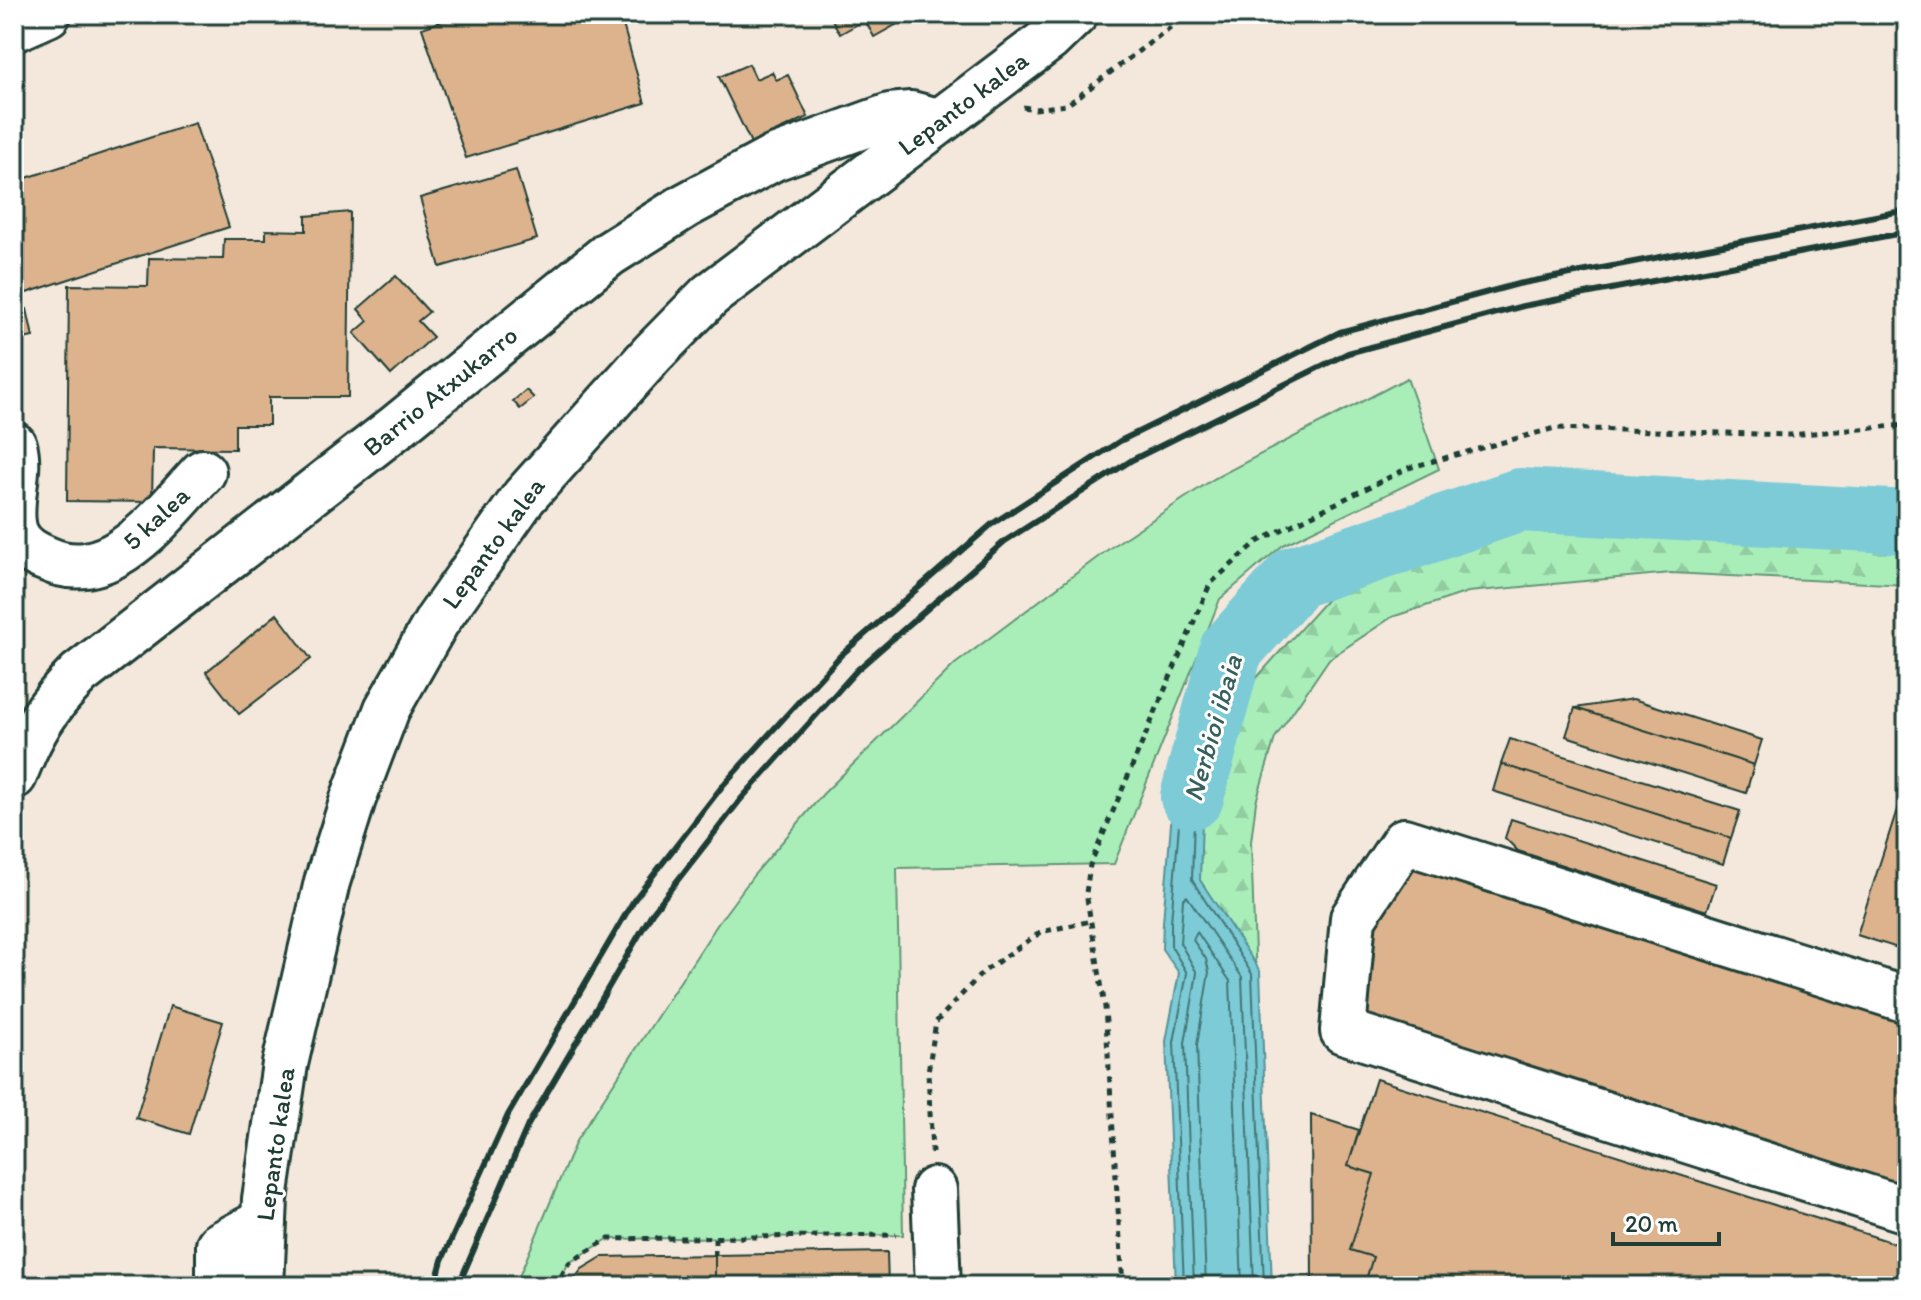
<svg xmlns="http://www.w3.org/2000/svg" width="1921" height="1300" font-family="Itim,sans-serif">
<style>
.grass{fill:#a9eeb9;stroke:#649676;stroke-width:2}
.forest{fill:url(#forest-firs);stroke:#649676;stroke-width:2}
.water{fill:#7bcbd7;stroke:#569296;stroke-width:2}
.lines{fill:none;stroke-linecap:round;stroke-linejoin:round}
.shore{stroke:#447675;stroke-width:2}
.river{stroke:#7bcbd7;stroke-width:64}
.building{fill:#dcb38d;stroke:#1f3d34;stroke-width:2}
.minor-casing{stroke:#1f3d34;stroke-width:50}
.major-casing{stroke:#1f3d34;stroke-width:50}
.path{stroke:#1f3d34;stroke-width:5;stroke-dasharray:6 6;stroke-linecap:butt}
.minor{stroke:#fff;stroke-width:44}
.major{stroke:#fff;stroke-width:44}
.rail{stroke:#1f3d34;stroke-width:6}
.labels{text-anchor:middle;stroke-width:6;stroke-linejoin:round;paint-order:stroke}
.street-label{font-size:26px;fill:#1f3d34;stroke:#fff}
.water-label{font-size:28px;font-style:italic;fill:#36605d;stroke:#fff}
</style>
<defs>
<pattern id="forest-firs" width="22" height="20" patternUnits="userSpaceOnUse" patternTransform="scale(2)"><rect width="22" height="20" fill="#a9eeb9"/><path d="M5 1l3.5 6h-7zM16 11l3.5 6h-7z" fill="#91cda0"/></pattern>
</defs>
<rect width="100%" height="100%" fill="#f4e8dd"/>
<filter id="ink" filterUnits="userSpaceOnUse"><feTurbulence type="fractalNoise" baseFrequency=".0125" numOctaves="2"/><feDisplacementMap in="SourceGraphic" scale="16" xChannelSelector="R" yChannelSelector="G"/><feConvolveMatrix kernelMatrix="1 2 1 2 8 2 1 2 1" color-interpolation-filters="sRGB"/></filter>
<g filter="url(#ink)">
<path class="grass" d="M1407,378L1439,469L1283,545L1220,599L1114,864L897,868L903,1235L608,1239L569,1263L555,1286H515L576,1141L719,922L753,876L823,794L955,664L1114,545L1215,478Z"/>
<path class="forest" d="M1545,517L1907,527V585L1671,573L1468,592L1392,617L1329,659L1275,738L1256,802L1251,842L1262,1152L1181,889L1242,694L1356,567Z"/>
<path class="water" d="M1201,702L1229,727L1202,819L1200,880L1260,971L1272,1286H1176L1166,1041L1179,973L1162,949L1163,922L1172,811Z"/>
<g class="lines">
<path class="shore" d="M1184,1286L1174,1042L1187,973L1171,946V922L1180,812L1204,723L1208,720L1219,731L1194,817L1192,880L1252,974L1264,1286
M1194,1286L1185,1043L1197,973L1180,943L1183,899L1187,896L1242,977L1254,1286
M1206,1286L1197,1045L1209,972L1206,959L1193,940L1197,932L1230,981L1242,1286"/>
<path class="river" d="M1192,797L1231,650L1296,577L1520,500L1907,522"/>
</g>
<path class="building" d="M462,14H620L645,103L466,158L422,28Z
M829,14H906L908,18L874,37L865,20L840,34Z
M749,64L756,79L772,72L776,80L788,75L808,117L751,143L719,77Z
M195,123L229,227L14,297V182Z
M516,170L537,239L440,267L420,198Z
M350,212L348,397H269V425H235V449L153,448L152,502L67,501L69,285L148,286L149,258L223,259L224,239H266V230L306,231V216Z
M396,276L429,312L418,321L433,337L391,375L354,333L368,321L358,309Z
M27,309L33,337L14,341V311Z
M526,390L534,398L520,409L513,401Z
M277,614L311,659L239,714L206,672Z
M1633,699L1762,740L1754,765L1575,708Z
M1575,708L1754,765L1746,793L1566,736Z
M1510,739L1740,811L1731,838L1501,764Z
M1501,764L1731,838L1723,864L1493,791Z
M1900,800L1907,802V951L1857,935Z
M1511,819L1716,884L1707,911L1518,851L1505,838Z
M1411,859L1907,1017V1193L1360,1020L1368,924Z
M170,1006L223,1022L189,1134L136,1118Z
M1376,1079L1907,1247V1286H1364L1373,1257L1350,1250L1374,1174L1348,1166Z
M1311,1115L1359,1130L1348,1166L1374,1174L1350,1250L1373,1257L1364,1286H1312Z
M887,1252L888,1286H715V1255Z
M715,1255V1286H569L582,1269L602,1257Z"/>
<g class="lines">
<g class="minor-casing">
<path id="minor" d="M14,29L48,14
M14,445C22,472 6,506 15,532C20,546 34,554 47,559C112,588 164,513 203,472
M14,776C31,732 46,707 79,674L395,428L609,254L685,206L774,158L890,116L911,114L938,121
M1907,1000L1404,841L1353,918L1343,1031L1907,1210
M934,1190L938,1286
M219,1286V1245L264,1221"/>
</g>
<g class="major-casing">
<path id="major" d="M261,1286L265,1199L285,1064L327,882L353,799L387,709L437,621L524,497L653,353L710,295L1049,39L1075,14"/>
</g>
<path class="path" d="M1023,107L1035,109L1067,105L1188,14
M932,1153L928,1072L936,1022L983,972L1041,932L1091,921
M715,1238V1255
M555,1286L569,1263L608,1239L896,1235
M1123,1286L1105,1007L1086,893L1090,865L1210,584L1257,542L1408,468L1555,428L1790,435L1907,425"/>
<use href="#minor" class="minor"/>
<use href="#major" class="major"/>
<path class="rail" d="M435,1286L442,1260L508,1115L634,900L724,784L841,655L992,524L1120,441L1340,332L1518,284L1907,210
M458,1286L528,1125L652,913L741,799L857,670L1005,541L1132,460L1348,353L1523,306L1907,232"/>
</g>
</g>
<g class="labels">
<g class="street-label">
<text transform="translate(963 103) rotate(-37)" y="9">Lepanto kalea</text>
<text transform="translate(440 391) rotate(-39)" y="9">Barrio Atxukarro</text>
<text transform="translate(156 518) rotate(-43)" y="9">5 kalea</text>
<text transform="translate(493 543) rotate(-54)" y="9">Lepanto kalea</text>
<text transform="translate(275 1144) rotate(-82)" y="9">Lepanto kalea</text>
</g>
<g class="water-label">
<text transform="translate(1212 728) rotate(-74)" y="10">Nerbioi ibaia</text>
</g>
</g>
<rect width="1921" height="1300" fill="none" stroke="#fff" stroke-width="48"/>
<rect x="24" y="24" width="1873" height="1252" fill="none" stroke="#1f3d34" stroke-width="3" filter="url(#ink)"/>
<path d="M1613 1232v12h106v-12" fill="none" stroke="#1f3d34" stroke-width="4"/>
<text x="1625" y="1232" font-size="24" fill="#1f3d34" stroke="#ffffff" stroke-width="6" paint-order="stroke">20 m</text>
</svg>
